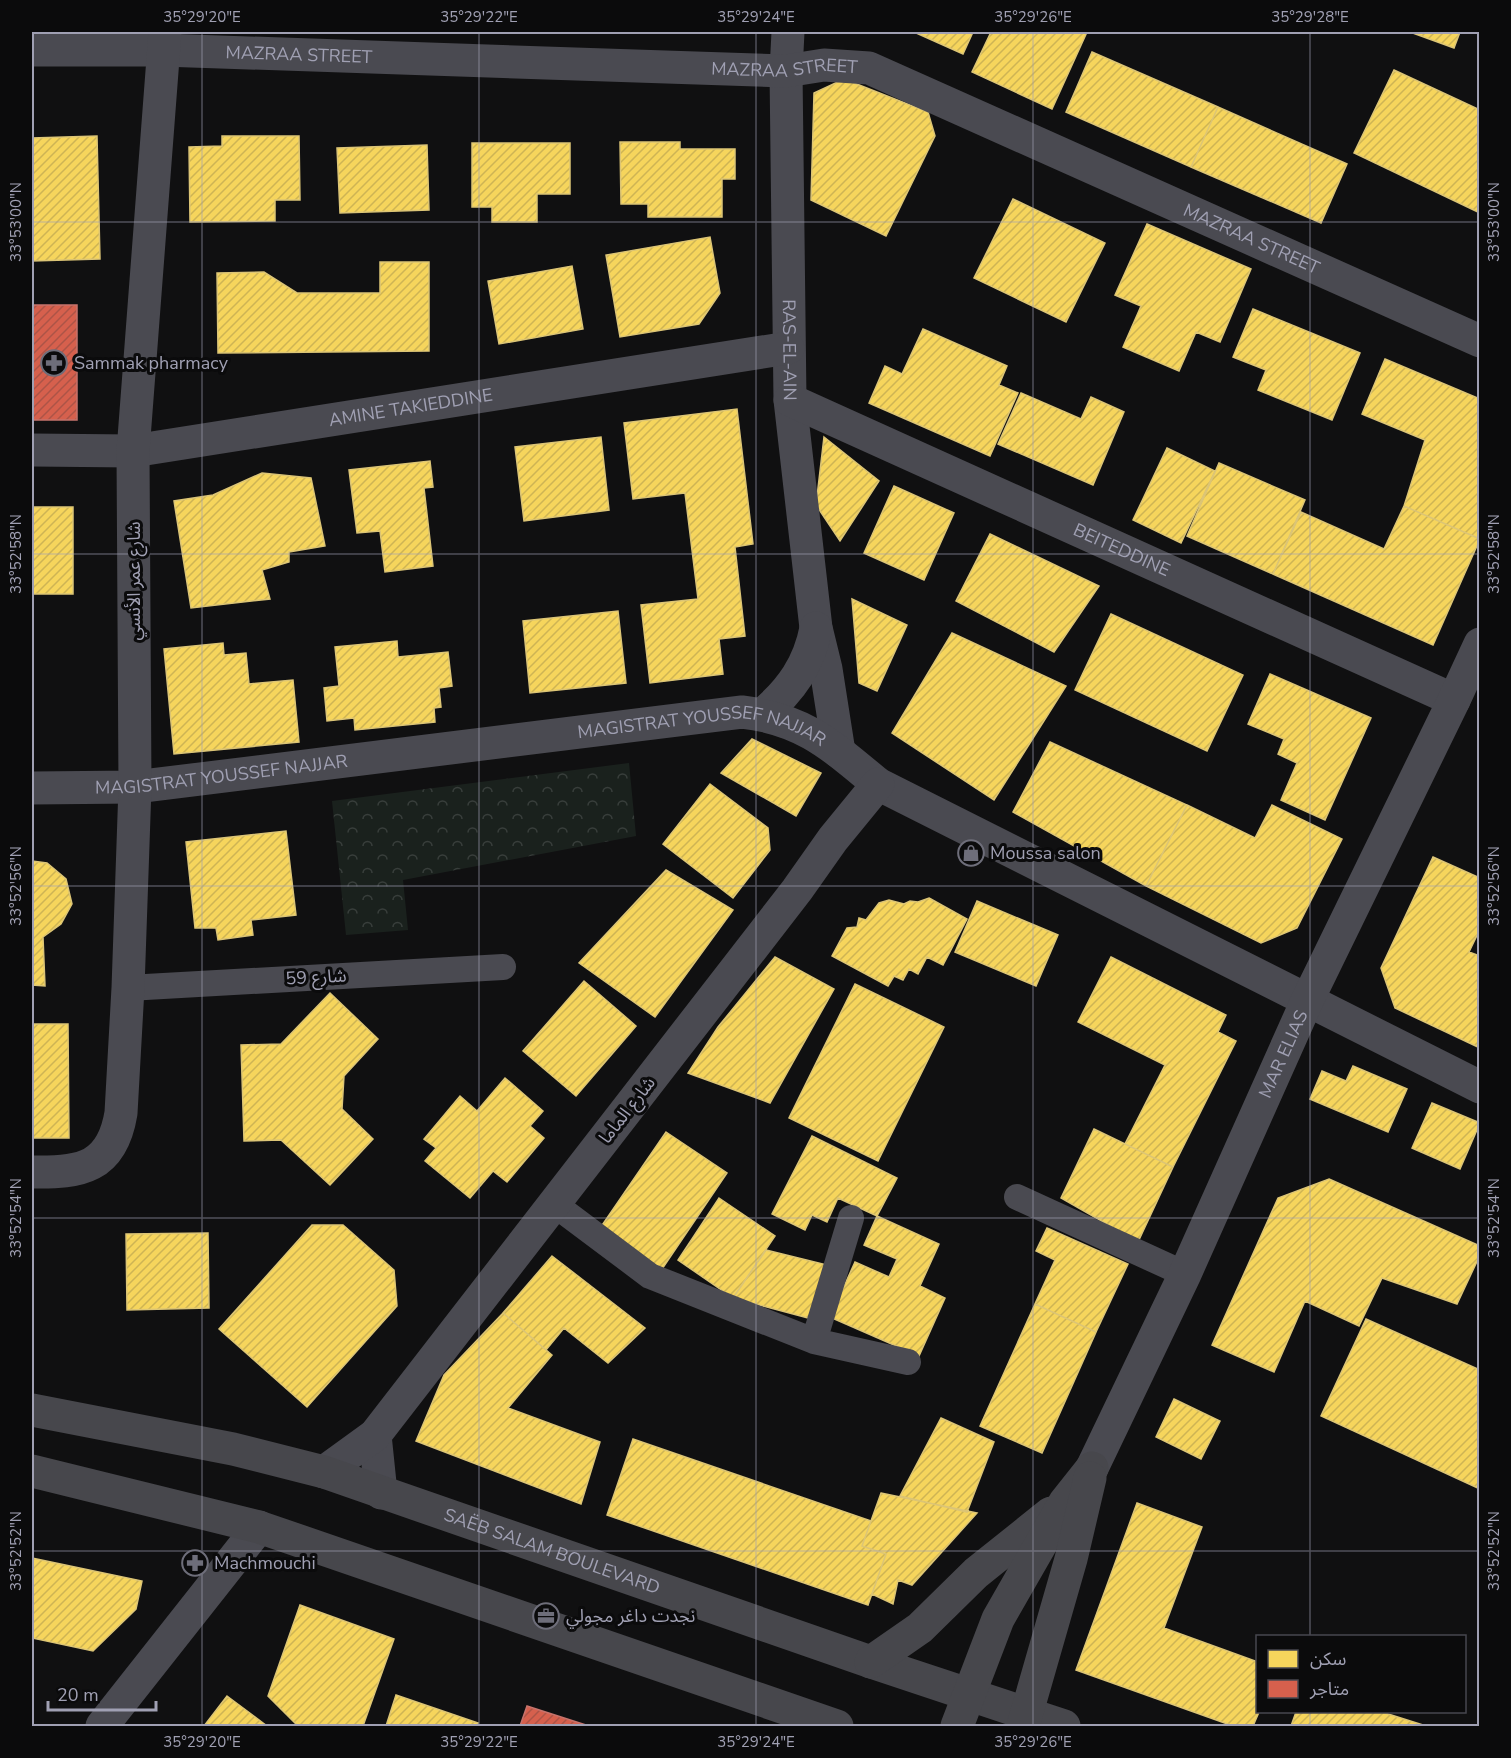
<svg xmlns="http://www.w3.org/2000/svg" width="1511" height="1758" font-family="'Nunito Sans','Noto Sans Arabic',sans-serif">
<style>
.park{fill:url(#park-crowns)}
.homes{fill:url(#homes-hatch);stroke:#dcc576;stroke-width:1.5}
.shops{fill:url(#shops-hatch);stroke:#c6736c;stroke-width:1.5}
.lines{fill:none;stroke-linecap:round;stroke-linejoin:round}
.pedestrian{stroke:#4a4a51;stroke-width:26}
.minor{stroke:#4a4a51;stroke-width:33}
.tertiary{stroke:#4a4a51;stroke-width:33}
.trunk{stroke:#47474c;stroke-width:33}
.ticks{fill:none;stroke:#a0a0b3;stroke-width:1.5;stroke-opacity:0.45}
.labels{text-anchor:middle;stroke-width:6;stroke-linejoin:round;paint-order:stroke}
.street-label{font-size:18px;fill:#a0a0b3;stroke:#0b0b0c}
.poi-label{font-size:18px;fill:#a0a0b3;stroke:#0b0b0c;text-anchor:start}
.neatline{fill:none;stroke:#a0a0b3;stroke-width:2}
.ticks-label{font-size:15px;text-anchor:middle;fill:#a0a0b3}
</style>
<defs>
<pattern id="park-crowns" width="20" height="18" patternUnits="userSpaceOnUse" patternTransform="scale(1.5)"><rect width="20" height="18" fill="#1a211d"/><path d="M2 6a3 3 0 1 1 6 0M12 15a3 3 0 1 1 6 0" fill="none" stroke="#383e3b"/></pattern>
<pattern id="homes-hatch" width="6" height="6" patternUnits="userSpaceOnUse" patternTransform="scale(1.5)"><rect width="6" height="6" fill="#f6d55c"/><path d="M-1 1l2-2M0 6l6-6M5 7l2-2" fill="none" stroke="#ceb454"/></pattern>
<pattern id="shops-hatch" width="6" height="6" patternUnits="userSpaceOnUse" patternTransform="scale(1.5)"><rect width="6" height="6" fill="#d6604d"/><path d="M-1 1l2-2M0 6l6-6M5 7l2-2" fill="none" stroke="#ac5447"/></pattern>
</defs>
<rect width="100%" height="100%" fill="#101011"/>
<path class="park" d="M629,763L636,836L403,880L408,930L346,935L332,801Z"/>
<path class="homes" d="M914,32H973L963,54Z
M991,32H1087L1052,109L972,72Z
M1410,32H1460L1454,48Z
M1092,52L1218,107L1191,167L1066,112Z
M1394,70L1480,110V213L1354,153Z
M844,79L928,112L935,136L886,236L811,200L814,93Z
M1218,107L1347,164L1321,223L1191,167Z
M97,136L100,259L32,261V138Z
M222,136H299L300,200H275V221L190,222L189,147L222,146Z
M620,142H680V149H735V179H722V217H648V204H621Z
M472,143H570V194H537V222H492V207H472Z
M427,145L429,210L340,213L337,148Z
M1013,199L1105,243L1066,322L974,278Z
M1147,224L1251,269L1220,342L1196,332L1179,371L1123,347L1141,306L1115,295Z
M710,237L720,293L699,324L620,337L606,255Z
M380,262H429V351L218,353L217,273L264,272L297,293H380Z
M572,266L583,329L499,344L488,281Z
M1253,309L1360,353L1332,420L1258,390L1266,370L1233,357Z
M923,329L1007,366L999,385L1018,393L990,456L869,403L885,366L902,374Z
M1385,359L1480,399V539L1404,506L1425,440L1362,414Z
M1021,393L1081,419L1091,397L1124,412L1093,485L998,444Z
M737,409L753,544L735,547L745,636L719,639L723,674L650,683L641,605L698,599L685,493L633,499L624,423Z
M601,437L609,510L524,521L515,447Z
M824,437L879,481L840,541L816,505Z
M1167,448L1215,471L1181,543L1133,520Z
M430,461L433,487L424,488L433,566L385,572L380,531L357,533L349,470Z
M1219,463L1305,500L1273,574L1187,536Z
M262,473L311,478L325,546L289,552V562L262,570L270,599L191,608L174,501L213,495Z
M894,486L954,513L924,580L864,553Z
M1404,506L1480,539L1433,645L1273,574L1301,512L1384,549Z
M32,507H73V594H32Z
M990,534L1099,586L1054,652L956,601Z
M852,599L907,625L877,691L859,683Z
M618,611L626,683L530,693L523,621Z
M1111,614L1243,675L1207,751L1075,690Z
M952,633L1066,686L994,800L892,733Z
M397,641L398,657L448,652L452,686L439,688L441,707L434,708L435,722L355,730L354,718L327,721L324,688L339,686L335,647Z
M223,643L224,655L246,653L249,684L293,680L299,742L174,754L164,649Z
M1270,674L1371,718L1325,820L1281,800L1297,763L1278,754L1284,739L1248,724Z
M752,739L821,773L796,816L721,773Z
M1050,742L1187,805L1146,886L1013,812Z
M710,784L768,828L770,850L733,898L663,844Z
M1187,805L1255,838L1272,805L1342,839L1297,928L1261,943L1146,886Z
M286,831L296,915L251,920L253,935L218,940L216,928H195L186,842Z
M1433,857L1480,878V929L1469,952L1480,956V1048L1395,1008L1381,968Z
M32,861L47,863L66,879L72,904L61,924L43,937L45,986L32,985Z
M666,870L733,910L655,1017L579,963Z
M929,898L967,919L943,965L927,957L918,974L909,969L903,980L894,976L888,986L832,956L847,928L857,927L859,918L866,920L879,903L889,900L904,904L910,901L918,902Z
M977,901L1058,935L1036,986L955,952Z
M775,957L834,989L770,1103L688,1073L718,1027Z
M1111,957L1226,1015L1218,1032L1236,1041L1173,1167L1125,1144L1165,1065L1078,1022Z
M584,981L636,1026L576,1096L523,1051Z
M855,984L944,1027L878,1161L789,1118Z
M330,993L378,1039L344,1076L342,1109L373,1139L330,1185L281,1140L244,1141L241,1045L281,1044Z
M32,1024H68L69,1138H32Z
M1353,1066L1407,1089L1388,1132L1310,1099L1322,1071L1346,1081Z
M505,1078L543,1111L530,1126L544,1138L507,1182L493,1171L470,1198L425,1161L436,1148L424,1139L460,1096L477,1111Z
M1432,1103L1480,1123L1460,1169L1412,1148Z
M1094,1129L1173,1167L1138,1242L1061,1198Z
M666,1132L727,1173L658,1275L596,1234Z
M812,1136L897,1178L877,1216L838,1198L827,1222L812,1215L805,1230L772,1214Z
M1329,1179L1480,1246V1255L1457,1304L1382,1278L1359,1326L1305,1301L1274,1372L1212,1345L1278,1198Z
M719,1198L775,1236L733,1298L678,1260Z
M877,1216L939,1244L920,1286L945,1298L919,1356L830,1317L855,1262L889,1277L897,1259L864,1245Z
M312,1225H343L394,1270L397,1306L307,1407L219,1329Z
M1047,1228L1128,1264L1096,1332L1035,1304L1055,1260L1036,1251Z
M208,1233L209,1308L127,1310L126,1234Z
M766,1250L827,1265L812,1319L733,1298Z
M552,1256L645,1328L608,1363L564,1328L546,1350L503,1313Z
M1035,1304L1096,1332L1042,1453L980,1426Z
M503,1313L552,1355L508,1408L600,1442L581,1504L416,1441L444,1375Z
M1366,1319L1480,1370V1489L1321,1416Z
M1174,1399L1220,1421L1201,1459L1156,1437Z
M941,1418L994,1442L967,1512L900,1496Z
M633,1439L871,1521L862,1546L886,1554L868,1605L607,1515Z
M881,1493L977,1513L912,1585L898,1580L893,1604L872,1594L886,1554L862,1546Z
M1137,1503L1202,1527L1164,1628L1258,1662L1259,1712L1253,1726H1233L1076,1670Z
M32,1558L142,1581L136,1609L93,1651L32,1638Z
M300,1605L394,1639L363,1726H298L268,1696Z
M396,1695L478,1723L477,1726H386Z
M227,1696L267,1726H204Z
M1296,1712H1382L1423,1725L1291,1726Z"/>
<path class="shops" d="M32,305H77V420H32Z
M527,1706L589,1726H520Z"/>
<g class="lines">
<path class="pedestrian" d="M128,988L503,967
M1017,1197L1185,1274
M554,1204L650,1276L814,1341L908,1362
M814,1341L851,1218"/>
<g class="minor">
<path id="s1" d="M788,32L786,71L790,400L816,628L826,669L839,752"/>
<path id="s2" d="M32,50H162L786,71L824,65L869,68L1480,341"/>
<path id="s3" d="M790,400L1454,700"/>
<path id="s4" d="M32,450L133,451L788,348"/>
<path d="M763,714C791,690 809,665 816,628"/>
<path id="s5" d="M32,788L135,787L742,712C804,719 832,746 878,784L1480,1087"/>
<path d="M32,1172C81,1173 112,1168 121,1113L128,988L135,787L133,451L165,32"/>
<path d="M375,1435L381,1493"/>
<path d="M324,1472L375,1435L797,890L833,839L878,784"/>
<path d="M102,1726L259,1527"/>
</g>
<path class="tertiary" id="s6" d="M1092,1468L1185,1274L1307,1001L1454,700L1480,644"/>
<g class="trunk">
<path id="s7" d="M32,1410L233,1449L324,1472L871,1662L1064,1726"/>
<path d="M32,1471L259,1527L837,1726"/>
<path d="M871,1662L920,1628L976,1573L1051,1513"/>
<path d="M957,1726L998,1619L1065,1502L1092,1468"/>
<path d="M1023,1726L1071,1559L1090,1478"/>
</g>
</g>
<path class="ticks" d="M202,32V1726M479,32V1726M756,32V1726M1033,32V1726M1310,32V1636M32,222H1480M32,554H1480M32,886H1480M32,1218H1480M32,1551H1480M1310,1712V1726"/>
<defs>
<g id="pharmacy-ring" transform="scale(1.35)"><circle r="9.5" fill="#0b0b0c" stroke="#6e6e7a" stroke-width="1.5"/><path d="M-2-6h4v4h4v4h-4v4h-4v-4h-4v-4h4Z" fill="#6e6e7a"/></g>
<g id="shop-ring" transform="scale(1.35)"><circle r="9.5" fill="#0b0b0c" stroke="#6e6e7a" stroke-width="1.5"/><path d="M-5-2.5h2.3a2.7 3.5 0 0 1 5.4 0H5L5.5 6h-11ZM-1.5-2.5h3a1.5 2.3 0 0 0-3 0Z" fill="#6e6e7a"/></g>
<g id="office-ring" transform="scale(1.35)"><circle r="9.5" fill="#0b0b0c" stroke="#6e6e7a" stroke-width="1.5"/><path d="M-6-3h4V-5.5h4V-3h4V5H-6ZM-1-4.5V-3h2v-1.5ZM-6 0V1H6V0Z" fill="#6e6e7a"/></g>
</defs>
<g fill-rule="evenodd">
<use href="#pharmacy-ring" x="54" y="363"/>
<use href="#shop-ring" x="971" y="853"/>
<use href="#pharmacy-ring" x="195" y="1563"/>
<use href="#office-ring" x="546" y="1616"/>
</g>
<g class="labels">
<g class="street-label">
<text dy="6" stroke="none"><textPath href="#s2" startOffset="267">MAZRAA STREET</textPath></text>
<text dy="6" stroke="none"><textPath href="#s2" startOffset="753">MAZRAA STREET</textPath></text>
<text dy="6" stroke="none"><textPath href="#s2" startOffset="1257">MAZRAA STREET</textPath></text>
<text dy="6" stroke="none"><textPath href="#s1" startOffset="318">RAS-EL-AIN</textPath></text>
<text dy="6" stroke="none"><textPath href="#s4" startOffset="382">AMINE TAKIEDDINE</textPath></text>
<text dy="6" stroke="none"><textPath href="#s3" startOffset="364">BEITEDDINE</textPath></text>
<text transform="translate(134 581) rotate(-90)" y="6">شارع عمر الأنسي</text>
<text dy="6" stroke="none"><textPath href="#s5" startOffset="676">MAGISTRAT YOUSSEF NAJJAR</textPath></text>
<text dy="6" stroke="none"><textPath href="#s5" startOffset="190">MAGISTRAT YOUSSEF NAJJAR</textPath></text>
<text transform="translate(316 977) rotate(-3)" y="6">شارع 59</text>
<text dy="6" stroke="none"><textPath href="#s6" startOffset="456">MAR ELIAS</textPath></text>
<text transform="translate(627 1110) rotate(-52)" y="6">شارع الماما</text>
<text dy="6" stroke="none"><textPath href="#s7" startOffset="540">SAËB SALAM BOULEVARD</textPath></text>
</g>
<g class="poi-label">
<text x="74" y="369">Sammak pharmacy</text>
<text x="990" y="859">Moussa salon</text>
<text x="214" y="1569">Machmouchi</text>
<text x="566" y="1622">نجدت داغر مجولي</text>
</g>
</g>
<rect width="1511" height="1758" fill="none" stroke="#0b0b0c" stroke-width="66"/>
<rect x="1256" y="1635" width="210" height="78" fill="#0b0b0c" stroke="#47474f" stroke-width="1.5"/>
<rect x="1268" y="1650" width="30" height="18" fill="#f6d55c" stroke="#47474f" stroke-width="1.5"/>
<text x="1310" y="1665" font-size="18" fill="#a0a0b3">سكن</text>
<rect x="1268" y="1680" width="30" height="18" fill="#d6604d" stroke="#47474f" stroke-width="1.5"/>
<text x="1310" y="1695" font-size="18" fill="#a0a0b3">متاجر</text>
<path d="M48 1701v9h108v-9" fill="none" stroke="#a0a0b3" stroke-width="3"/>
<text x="57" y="1701" font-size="18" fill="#a0a0b3" stroke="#0b0b0c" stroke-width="4.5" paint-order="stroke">20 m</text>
<rect x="33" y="33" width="1445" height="1692" class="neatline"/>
<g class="ticks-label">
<text x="202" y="22">35°29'20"E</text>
<text x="479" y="22">35°29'22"E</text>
<text x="756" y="22">35°29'24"E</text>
<text x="1033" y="22">35°29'26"E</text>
<text x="1310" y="22">35°29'28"E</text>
<text transform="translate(16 222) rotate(-90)" y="5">33°53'00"N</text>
<text transform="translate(1494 222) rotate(-90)" y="5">33°53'00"N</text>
<text transform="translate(16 554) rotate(-90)" y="5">33°52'58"N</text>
<text transform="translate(1494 554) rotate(-90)" y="5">33°52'58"N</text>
<text transform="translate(16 886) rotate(-90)" y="5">33°52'56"N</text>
<text transform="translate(1494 886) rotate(-90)" y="5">33°52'56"N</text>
<text transform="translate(16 1218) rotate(-90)" y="5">33°52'54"N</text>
<text transform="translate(1494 1218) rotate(-90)" y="5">33°52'54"N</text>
<text transform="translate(16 1551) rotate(-90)" y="5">33°52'52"N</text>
<text transform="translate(1494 1551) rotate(-90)" y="5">33°52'52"N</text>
<text x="202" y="1747">35°29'20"E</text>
<text x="479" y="1747">35°29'22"E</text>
<text x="756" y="1747">35°29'24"E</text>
<text x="1033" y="1747">35°29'26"E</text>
</g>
</svg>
